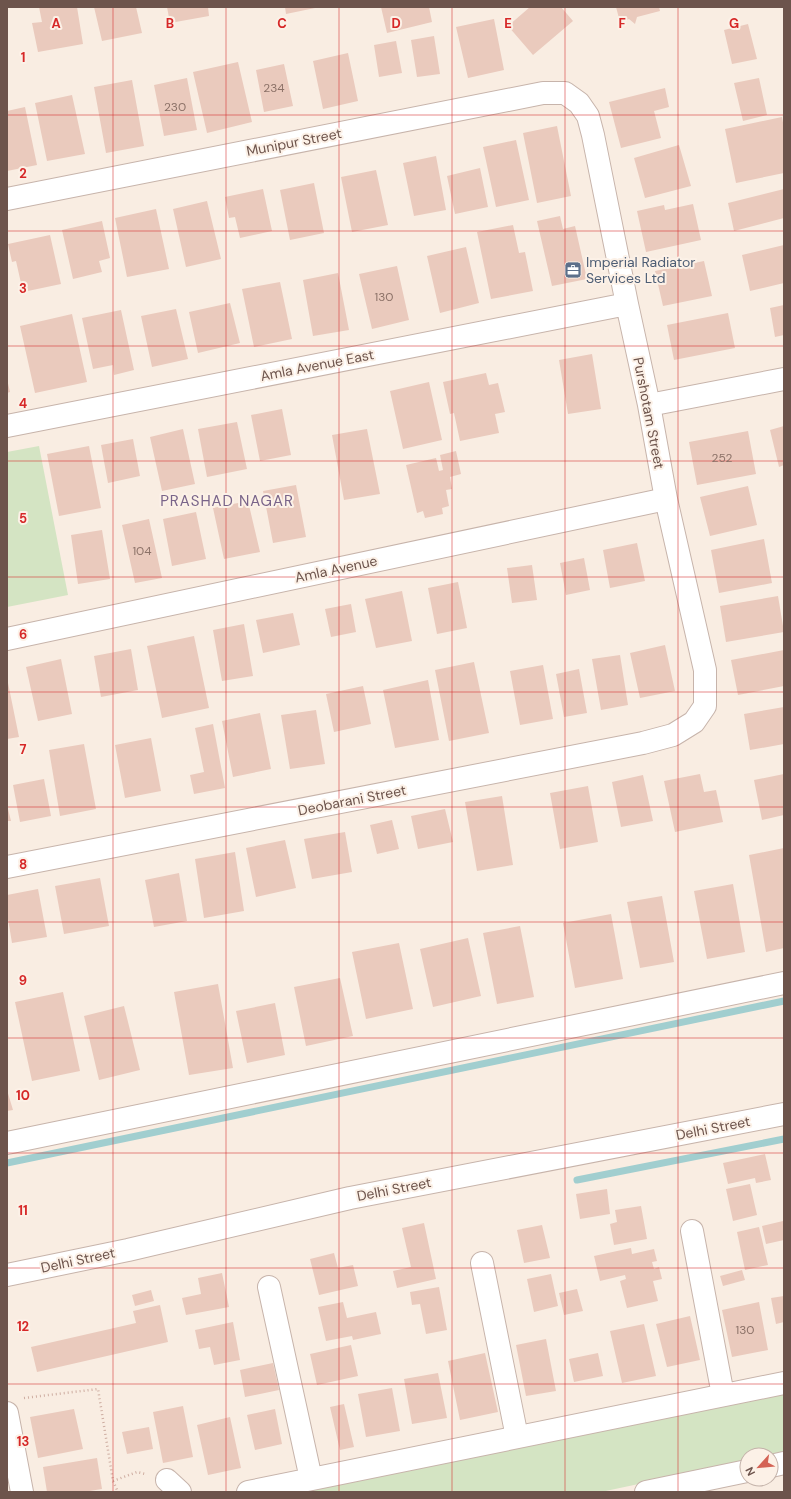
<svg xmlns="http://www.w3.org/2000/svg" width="791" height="1499" font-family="'DM Sans',sans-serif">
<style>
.green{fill:#d4e4c3}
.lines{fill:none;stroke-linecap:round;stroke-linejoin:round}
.stream{stroke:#a1cecf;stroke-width:7}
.building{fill:#eacabd}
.minor-casing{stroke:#c7b4ab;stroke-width:24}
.path{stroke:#ceada1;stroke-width:2.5;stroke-dasharray:1 3;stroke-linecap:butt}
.minor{stroke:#fff;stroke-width:22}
.grid{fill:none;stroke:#d62828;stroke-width:1;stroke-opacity:0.55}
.labels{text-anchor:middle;stroke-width:4;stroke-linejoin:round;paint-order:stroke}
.number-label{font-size:12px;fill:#8c7268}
.street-label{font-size:14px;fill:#6d544c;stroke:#fcf1e7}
.service-label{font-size:14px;fill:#4e5e75;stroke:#fcf1e7;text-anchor:start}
.neighbourhood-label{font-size:15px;letter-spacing:1px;fill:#796489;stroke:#fcf1e7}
.grid-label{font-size:13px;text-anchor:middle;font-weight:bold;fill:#d62828;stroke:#fcf1e7;stroke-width:4;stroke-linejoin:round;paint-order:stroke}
</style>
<rect width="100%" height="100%" fill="#f9ede2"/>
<path class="green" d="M39,446L68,595L7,607V452Z
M784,1392V1454L747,1455V1461L601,1492H292Z"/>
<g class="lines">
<path class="stream" d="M7,1163L784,1001
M577,1180L784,1139"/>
</g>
<path class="building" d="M39,7H77L83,44L38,52L32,23L42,22Z
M94,7H136L142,33L102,41Z
M167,7H208L209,16L170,23Z
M285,7H315V8L286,14Z
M381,7H429L432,22L387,33Z
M530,7H561L573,21L533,55L508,26Z
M616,7H659L660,11L637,17L635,24L629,19L620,22Z
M494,19L504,70L468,78L456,27Z
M748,24L757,59L732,64L724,30Z
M434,36L440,74L417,77L411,40Z
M396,41L402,73L379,77L374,45Z
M348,53L358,101L323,109L313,61Z
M238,62L252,122L207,133L193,72Z
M284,64L293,106L264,112L256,70Z
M187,78L197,130L164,136L154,85Z
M759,78L767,115L743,121L734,83Z
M132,80L144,146L106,153L94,87Z
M665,88L669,107L654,111L661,138L621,148L609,102Z
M72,95L85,154L47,161L35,103Z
M25,107L37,165L7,171V111Z
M782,117L784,128V173L736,183L725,129Z
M557,126L571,196L537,203L523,133Z
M516,140L529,200L496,207L483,147Z
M679,145L691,186L645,198L634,158Z
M436,156L446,210L414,216L403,163Z
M480,168L488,207L455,214L447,176Z
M376,170L388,225L352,232L341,177Z
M314,183L324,233L290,240L280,190Z
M263,189L272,231L240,238L235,217L229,218L225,197Z
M784,189V218L734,231L728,203Z
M207,201L221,259L186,267L173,209Z
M693,204L701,240L646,252L637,211L664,205L665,210Z
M156,209L169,269L127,277L115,218Z
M560,216L563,229L575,226L587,279L552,286L537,221Z
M102,221L110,258L99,261L102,272L73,279L62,230Z
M513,225L519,253L525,252L533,291L491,299L477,232Z
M50,235L61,284L23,292L16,261L12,262L8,244Z
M784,245V283L750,291L742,255Z
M466,247L479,303L440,313L427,256Z
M704,261L712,296L663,306L655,271Z
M397,266L409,320L372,329L359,274Z
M338,273L349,330L313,336L303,280Z
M280,282L292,339L254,347L242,289Z
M230,303L240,343L198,353L189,312Z
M784,305V335L775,337L770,308Z
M176,309L188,359L152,367L141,316Z
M121,310L134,370L114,375L113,365L93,369L82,318Z
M728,313L735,348L674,360L667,325Z
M72,314L87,382L35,393L20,326Z
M592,354L601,409L568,414L559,360Z
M486,373L489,385L498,383L505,412L495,414L499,433L460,441L454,413L450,414L443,382Z
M7,379L10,392L7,393Z
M429,382L442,440L403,449L390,391Z
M282,409L291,455L260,461L251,415Z
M237,422L247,469L207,477L198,429Z
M784,426V465L779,467L770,430Z
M183,429L195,484L162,491L150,437Z
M367,429L380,494L344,500L332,435Z
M748,431L756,474L697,485L689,442Z
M133,439L140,476L108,483L101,445Z
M89,446L101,508L59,516L47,454Z
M456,451L461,474L450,477L452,489L446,490L449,506L442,508L443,514L425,518L423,511L417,513L406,465L436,458L439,471L443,470L440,455Z
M296,485L306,537L273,543L263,491Z
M748,486L757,525L710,536L700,497Z
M248,501L260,552L224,559L213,508Z
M196,512L206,559L172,566L163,519Z
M149,519L162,578L135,583L122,525Z
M102,530L110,579L78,584L71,535Z
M764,539L772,583L719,593L711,550Z
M637,543L645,581L610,588L603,550Z
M584,558L590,590L566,595L560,563Z
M532,565L537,600L512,603L507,568Z
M458,582L467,628L437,634L428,588Z
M402,591L412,641L376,648L365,599Z
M778,596L784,632L726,642L720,606Z
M351,604L356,632L331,637L325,609Z
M293,613L300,645L263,653L256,620Z
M244,624L253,676L222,681L213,630Z
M194,636L209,708L162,718L147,646Z
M665,645L675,691L640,698L630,653Z
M131,649L138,690L101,697L94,656Z
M784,650V686L738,695L731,660Z
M620,655L628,705L601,710L592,659Z
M61,659L72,714L38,721L26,667Z
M474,662L489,733L449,741L435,670Z
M543,665L553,719L520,725L510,671Z
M579,669L587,713L564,717L556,674Z
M7,678L19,737L7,739Z
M428,680L439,740L395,748L383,690Z
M363,686L371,724L334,732L326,694Z
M784,707V744L750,750L744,714Z
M316,710L325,764L290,769L281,715Z
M260,713L271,769L233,777L222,721Z
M213,724L225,788L194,794L190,775L204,772L195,728Z
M151,738L161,791L125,798L115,745Z
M84,744L96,809L60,816L49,750Z
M700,774L704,792L716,790L723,822L675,832L664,781Z
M784,774V815L762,820L754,780Z
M643,775L653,821L621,827L612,782Z
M44,779L51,816L20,822L13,785Z
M588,786L598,842L560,849L550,793Z
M502,796L513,865L477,871L465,802Z
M7,805L11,821H7Z
M445,809L453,842L418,849L411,816Z
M392,820L399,849L377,854L370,825Z
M345,832L352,872L312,879L304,839Z
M285,840L296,888L256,897L246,848Z
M784,848V948L766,952L749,855Z
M235,852L244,911L204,918L195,859Z
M179,873L187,921L154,927L145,880Z
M100,878L109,926L64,934L55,886Z
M733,884L745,952L707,959L694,891Z
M38,889L47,937L12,943L7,913V895Z
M662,896L674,962L640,968L627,902Z
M611,914L623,979L575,988L563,923Z
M520,926L534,997L497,1004L483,933Z
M468,938L481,996L433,1007L420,949Z
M399,943L413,1009L366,1019L352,952Z
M340,978L353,1036L306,1046L294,987Z
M218,984L233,1068L189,1075L174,992Z
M63,992L80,1071L32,1081L15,1002Z
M275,1003L285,1055L247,1063L236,1011Z
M124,1006L140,1070L99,1080L84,1016Z
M7,1090L13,1110L7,1111Z
M765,1154L771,1180L756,1183L755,1178L728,1184L723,1163Z
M750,1184L757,1215L733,1221L726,1189Z
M607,1189L610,1214L580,1219L576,1194Z
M641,1206L647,1239L614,1245L610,1224L617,1222L615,1210Z
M783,1221L784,1240L766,1244L762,1226Z
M424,1223L436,1279L397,1288L393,1271L411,1267L402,1228Z
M542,1225L550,1258L524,1263L517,1230Z
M759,1227L768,1265L745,1270L737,1232Z
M631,1248L632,1254L654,1249L657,1261L652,1262L654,1269L659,1267L662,1279L653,1281L658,1301L627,1308L620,1281L626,1279L625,1275L600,1281L594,1256Z
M334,1253L338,1268L353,1265L358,1286L319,1295L310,1259Z
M742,1270L745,1280L723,1286L720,1276Z
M222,1273L229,1307L186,1315L182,1298L201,1294L198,1278Z
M551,1274L558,1306L534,1312L527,1279Z
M439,1287L447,1330L426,1334L420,1304L412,1305L410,1292Z
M577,1289L583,1311L564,1315L559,1293Z
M151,1290L154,1301L135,1306L132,1295Z
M784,1296V1322L776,1324L771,1298Z
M343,1302L347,1318L376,1312L381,1334L353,1340L352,1336L326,1341L318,1307Z
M759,1302L768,1350L732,1357L722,1310Z
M160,1305L168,1342L37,1372L31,1347L136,1323L133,1311Z
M690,1316L700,1360L667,1367L656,1324Z
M233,1322L240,1360L214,1365L210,1347L199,1349L195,1330Z
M644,1324L656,1376L622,1383L610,1331Z
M546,1339L556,1391L526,1396L516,1345Z
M351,1345L358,1376L317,1385L310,1354Z
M485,1353L498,1412L460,1420L448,1361Z
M598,1353L603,1376L574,1382L569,1359Z
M273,1363L279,1390L245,1397L240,1370Z
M438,1373L447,1418L412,1424L404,1379Z
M392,1388L400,1431L366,1437L358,1394Z
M344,1404L354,1447L340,1450L330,1407Z
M183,1406L193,1457L163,1463L153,1412Z
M74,1409L83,1449L38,1458L30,1417Z
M275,1409L282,1444L255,1450L247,1415Z
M230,1417L241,1468L208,1475L197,1425Z
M149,1427L153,1449L127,1454L122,1432Z
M97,1458L102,1489L83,1492H47L43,1467Z"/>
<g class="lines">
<g class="minor-casing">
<path id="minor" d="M7,199L543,93H565L579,103L588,116L593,135L627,304L649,405L666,499L705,670V706L694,722L673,735L643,743L7,867
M649,405L784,379
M7,426L627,304
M7,639L666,499
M7,1143L784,983
M692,1231L723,1395
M482,1263L517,1437
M7,1275L128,1250L350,1198L784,1114
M269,1287L311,1479
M7,1413L22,1492
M771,1466L784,1463
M167,1480L180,1492
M248,1492L784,1383
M646,1492L747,1471"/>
</g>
<path class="path" d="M24,1398L98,1389L113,1481L118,1492
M113,1481L137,1472L145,1474"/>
<use href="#minor" class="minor"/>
</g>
<path class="grid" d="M113,7V1492M226,7V1492M339,7V1492M452,7V1492M565,7V1492M678,7V1492M7,115H784M7,231H784M7,346H784M7,461H784M7,577H784M7,692H784M7,807H784M7,922H784M7,1038H784M7,1153H784M7,1268H784M7,1384H784"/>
<defs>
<g id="office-square" transform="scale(0.9)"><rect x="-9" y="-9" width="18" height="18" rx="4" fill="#5c6f8a" stroke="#fcf1e7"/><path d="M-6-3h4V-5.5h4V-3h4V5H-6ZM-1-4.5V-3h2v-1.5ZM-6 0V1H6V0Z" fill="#fff"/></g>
</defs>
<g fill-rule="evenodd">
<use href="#office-square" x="573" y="270"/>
</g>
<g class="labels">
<g class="number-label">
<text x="274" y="92">234</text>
<text x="175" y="111">230</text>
<text x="384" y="301">130</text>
<text x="722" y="462">252</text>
<text x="142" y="555">104</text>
<text x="745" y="1334">130</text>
</g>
<g class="street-label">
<text transform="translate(294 142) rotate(-11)" y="5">Munipur Street</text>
<text transform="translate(317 365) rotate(-11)" y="5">Amla Avenue East</text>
<text transform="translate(649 413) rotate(79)" y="5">Purshotam Street</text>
<text transform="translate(336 569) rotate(-12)" y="5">Amla Avenue</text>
<text transform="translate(352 800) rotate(-11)" y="5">Deobarani Street</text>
<text transform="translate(713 1128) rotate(-11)" y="5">Delhi Street</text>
<text transform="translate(394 1189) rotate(-11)" y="5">Delhi Street</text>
<text transform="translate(78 1260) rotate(-12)" y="5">Delhi Street</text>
</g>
<g class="service-label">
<text x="586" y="267">Imperial Radiator<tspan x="586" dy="16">Services Ltd</tspan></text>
</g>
<g class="neighbourhood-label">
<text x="227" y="506">PRASHAD NAGAR</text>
</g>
</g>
<g class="grid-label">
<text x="56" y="28">A</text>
<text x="170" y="28">B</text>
<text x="282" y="28">C</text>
<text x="396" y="28">D</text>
<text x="508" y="28">E</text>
<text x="622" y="28">F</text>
<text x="734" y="28">G</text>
<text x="23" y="62">1</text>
<text x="23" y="178">2</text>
<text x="23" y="293">3</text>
<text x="23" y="408">4</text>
<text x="23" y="523">5</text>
<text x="23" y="639">6</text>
<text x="23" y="754">7</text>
<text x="23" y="869">8</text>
<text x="23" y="985">9</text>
<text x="23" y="1100">10</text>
<text x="23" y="1215">11</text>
<text x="23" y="1331">12</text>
<text x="23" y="1446">13</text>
</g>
<rect width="791" height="1499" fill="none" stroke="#6d544c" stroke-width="16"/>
<g transform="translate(759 1467) rotate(243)"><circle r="19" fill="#fcf1e7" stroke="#c3b2a9"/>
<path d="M0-3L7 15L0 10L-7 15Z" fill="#d46355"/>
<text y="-6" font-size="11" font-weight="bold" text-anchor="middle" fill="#6d544c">N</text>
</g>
</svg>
